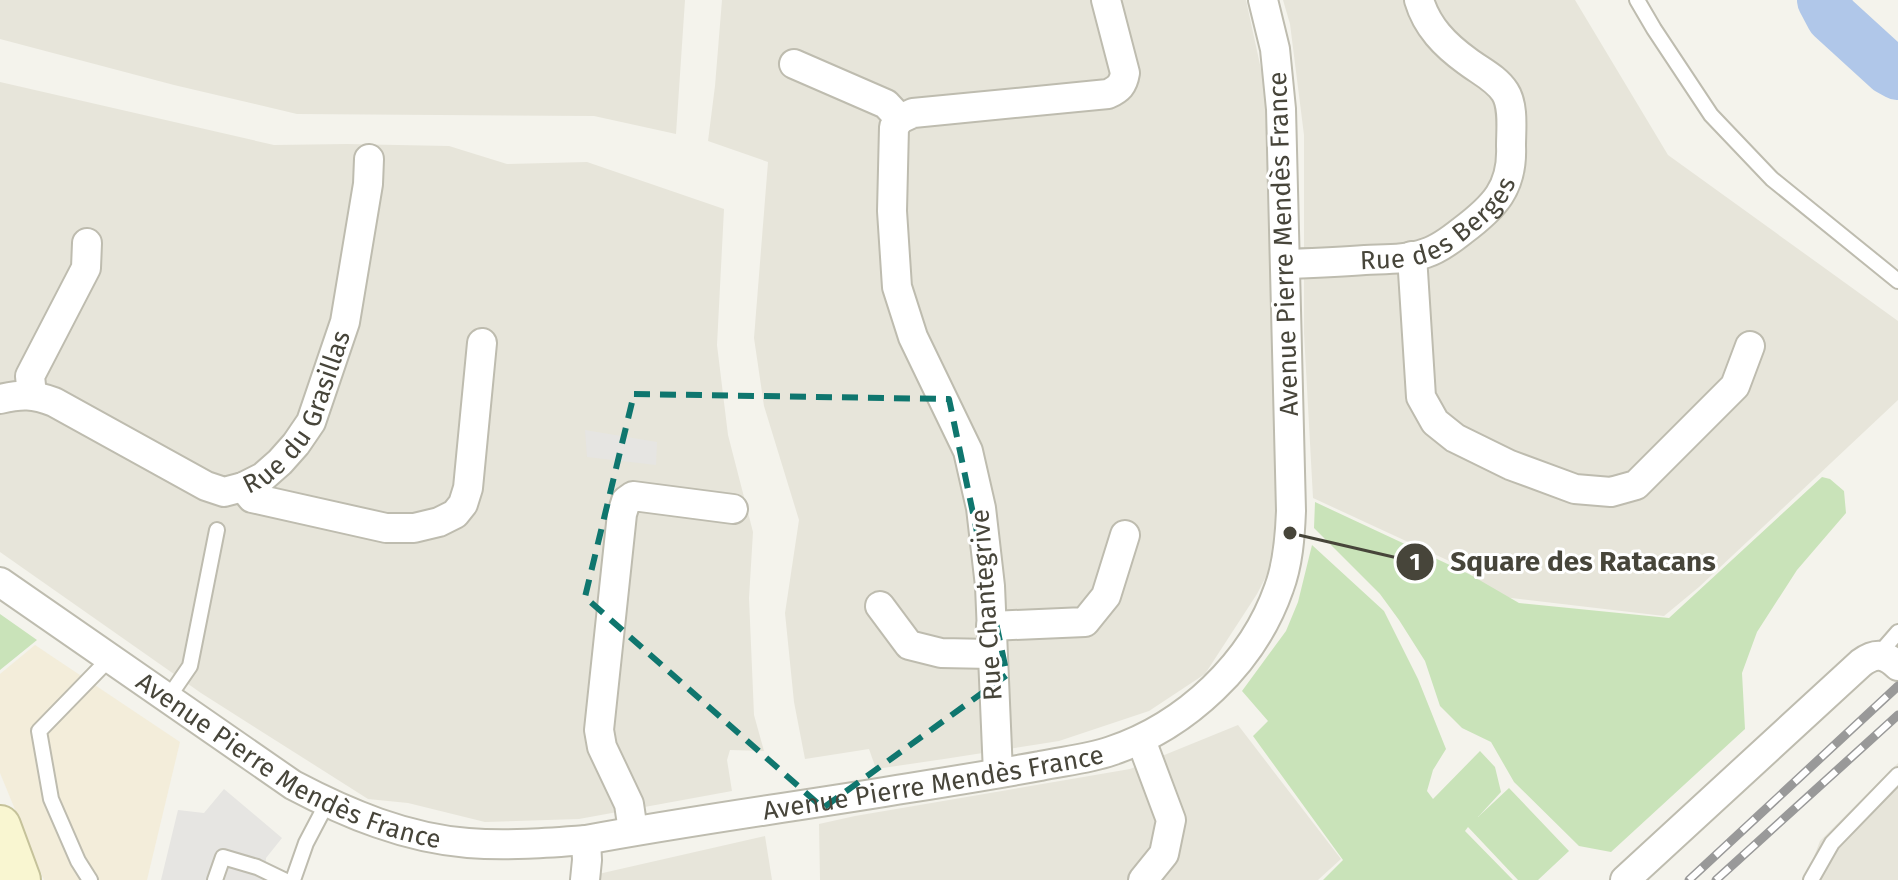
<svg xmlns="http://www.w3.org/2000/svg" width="1898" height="880" font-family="'Fira Sans',sans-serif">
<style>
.residential{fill:#e7e5da}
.commercial{fill:#f3edda}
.green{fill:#c9e3b9}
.parking{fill:#e6e5e2}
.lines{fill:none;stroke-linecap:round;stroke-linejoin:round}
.river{stroke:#b0c7e9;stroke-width:52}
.lane-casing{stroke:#bebcaf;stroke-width:18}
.street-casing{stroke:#bebcaf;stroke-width:32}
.secondary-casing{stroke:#c5c29a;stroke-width:44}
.lane{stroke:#fff;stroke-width:14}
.street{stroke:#fff;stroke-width:28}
.secondary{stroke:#f9f6d1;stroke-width:40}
.rail-casing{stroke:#999;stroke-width:9}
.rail{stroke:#fff;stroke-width:6;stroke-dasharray:18;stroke-linecap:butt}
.marked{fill:none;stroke:#0f766e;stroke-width:6;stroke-dasharray:16 10;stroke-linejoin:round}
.labels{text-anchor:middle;stroke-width:6;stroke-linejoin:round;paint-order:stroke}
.street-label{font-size:26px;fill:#47453a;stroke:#fff}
.leader{fill:none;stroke:#47453a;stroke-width:3}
.callout-dot{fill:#47453a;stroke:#fff;stroke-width:3}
.mark-label{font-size:24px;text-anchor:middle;font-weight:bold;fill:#fff}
.callout-label{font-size:28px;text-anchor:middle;font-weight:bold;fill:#47453a;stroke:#fff;stroke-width:6;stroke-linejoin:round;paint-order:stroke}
</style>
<rect width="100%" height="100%" fill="#f4f3ec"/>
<path class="residential" d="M0,0H685L676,134L594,116L297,114L174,85L0,39Z
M722,0H1246L1264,83L1274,302L1276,557L1257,594L1205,674L1149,711L1059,741L944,759L876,769L869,749L805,759L794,702L785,613L799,520L764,406L754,338L768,162L708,141L715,86Z
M1283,0H1575L1668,155L1898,321V400L1699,587L1664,616L1470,593L1473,572L1313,498L1304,333V135L1290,24Z
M0,82L274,145L347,144L449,146L507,164L587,162L724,209L717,345L728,435L753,532L749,598L754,715L764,751L730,750L727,760L732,791L579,819L485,822L408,803L368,799L201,693L0,552Z
M1238,725L1341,859L1318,880H820L819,824L855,816L1130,769Z
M1898,763V880H1805L1820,841Z
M765,836L772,880H572Z"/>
<path class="commercial" d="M35,645L180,742L147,880H44L0,773V674Z"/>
<path class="green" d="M1822,477L1830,479L1844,491L1846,513L1797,570L1757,632L1742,673L1745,729L1611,852L1579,846L1514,782L1491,742L1462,728L1440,706L1425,661L1399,620L1380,594L1314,528L1315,502L1469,574L1519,603L1669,618Z
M1312,545L1384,611L1418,679L1446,749L1433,770L1427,791L1433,799L1480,751L1495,767L1501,792L1478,817L1509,788L1569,851L1538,880H1518L1468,827L1465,831L1513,880H1323L1343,860L1253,736L1268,721L1242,691L1286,631L1298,602Z
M0,614L37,640L0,670Z"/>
<path class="parking" d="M585,430L657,442L656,465L587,457Z
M224,789L282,838L266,858L265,880H161L178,810L204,813Z"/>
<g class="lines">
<path class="river" d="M1823,0L1832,17L1889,69L1898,74"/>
<g class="lane-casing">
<path id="lane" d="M1637,0L1654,29L1711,115L1772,179L1898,281
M1878,655L1898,632
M168,698L190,666L217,530
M90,880L78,861L51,799L39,731L110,658
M215,880L223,857L257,867L284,880
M293,880L306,843L327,803
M1811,880L1832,843L1898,775"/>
</g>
<g class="street-casing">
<g id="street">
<path d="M794,64L886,104L900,119"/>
<path d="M1412,256L1421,397L1435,422L1455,438L1510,465L1575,489L1611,492L1636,485L1735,386L1750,346"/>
<path id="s1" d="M1286,264C1312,263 1339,262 1365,260C1385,259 1407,260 1426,253C1439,249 1452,239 1462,231C1494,207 1513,188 1511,146C1511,130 1514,106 1505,92C1496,78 1480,71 1467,61C1445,45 1427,27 1419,0"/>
<path d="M32,395L30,376L86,268L87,243"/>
<path id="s2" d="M0,399C22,394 33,394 54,402L206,486L224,492L243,487L263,477L280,462L296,444L311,422L345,322L368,184L369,159"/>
<path d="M243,487L252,498L386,528H414L439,522L455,514L463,504L468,488L482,343"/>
<path id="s3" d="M0,582L293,785C348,814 406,838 468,843C507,846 548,843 586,840C693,820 801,806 909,788C953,781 996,774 1040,766C1064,761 1088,759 1111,751C1186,726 1253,663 1279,588C1288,564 1290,537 1291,511L1281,109L1275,49L1263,0"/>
<path d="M880,606L909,645L941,653L992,654"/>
<path d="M991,626L1085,622L1106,596L1125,535"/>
<path d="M1141,740L1171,820L1164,854L1143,880"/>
<path d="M998,773L990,586L981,508L968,451L913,337L897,287L892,211L894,127L900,119L913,113L1108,94C1119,89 1123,85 1125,73L1106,0"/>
<path d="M633,831L629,804L602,747L599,730L622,514L626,501L633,496L733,509"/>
<path d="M585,880L587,860L586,840"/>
<path d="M1625,880L1861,663C1876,652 1885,654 1898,666"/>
</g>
</g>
<g class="secondary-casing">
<path id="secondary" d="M0,826L20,880"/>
</g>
<use href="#lane" class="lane"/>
<use href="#street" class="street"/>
<use href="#secondary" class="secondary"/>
<g class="rail-casing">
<path id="rail" d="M1689,880L1898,686
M1716,880L1898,715"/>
</g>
<use href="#rail" class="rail"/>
</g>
<path class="marked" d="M634,394L949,399L1007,675L823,808L585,597Z"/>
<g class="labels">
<g class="street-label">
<text dy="9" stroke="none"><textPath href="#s1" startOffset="164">Rue des Berges</textPath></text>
<text transform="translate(1283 244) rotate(-92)" y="9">Avenue Pierre Mendès France</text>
<text dy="9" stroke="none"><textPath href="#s2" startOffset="364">Rue du Grasillas</textPath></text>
<text transform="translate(986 605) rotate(-94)" y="9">Rue Chantegrive</text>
<text dy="9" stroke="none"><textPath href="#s3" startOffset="342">Avenue Pierre Mendès France</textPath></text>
<text dy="9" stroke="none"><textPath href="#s3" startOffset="1012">Avenue Pierre Mendès France</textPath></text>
</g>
</g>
<path class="leader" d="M1290 533L1415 562"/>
<g class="callout-dot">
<circle cx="1290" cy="533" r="8"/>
<circle cx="1415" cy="562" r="20"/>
</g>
<g class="mark-label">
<text x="1415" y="570">1</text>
</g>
<g class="callout-label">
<text x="1583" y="571">Square des Ratacans</text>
</g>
</svg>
